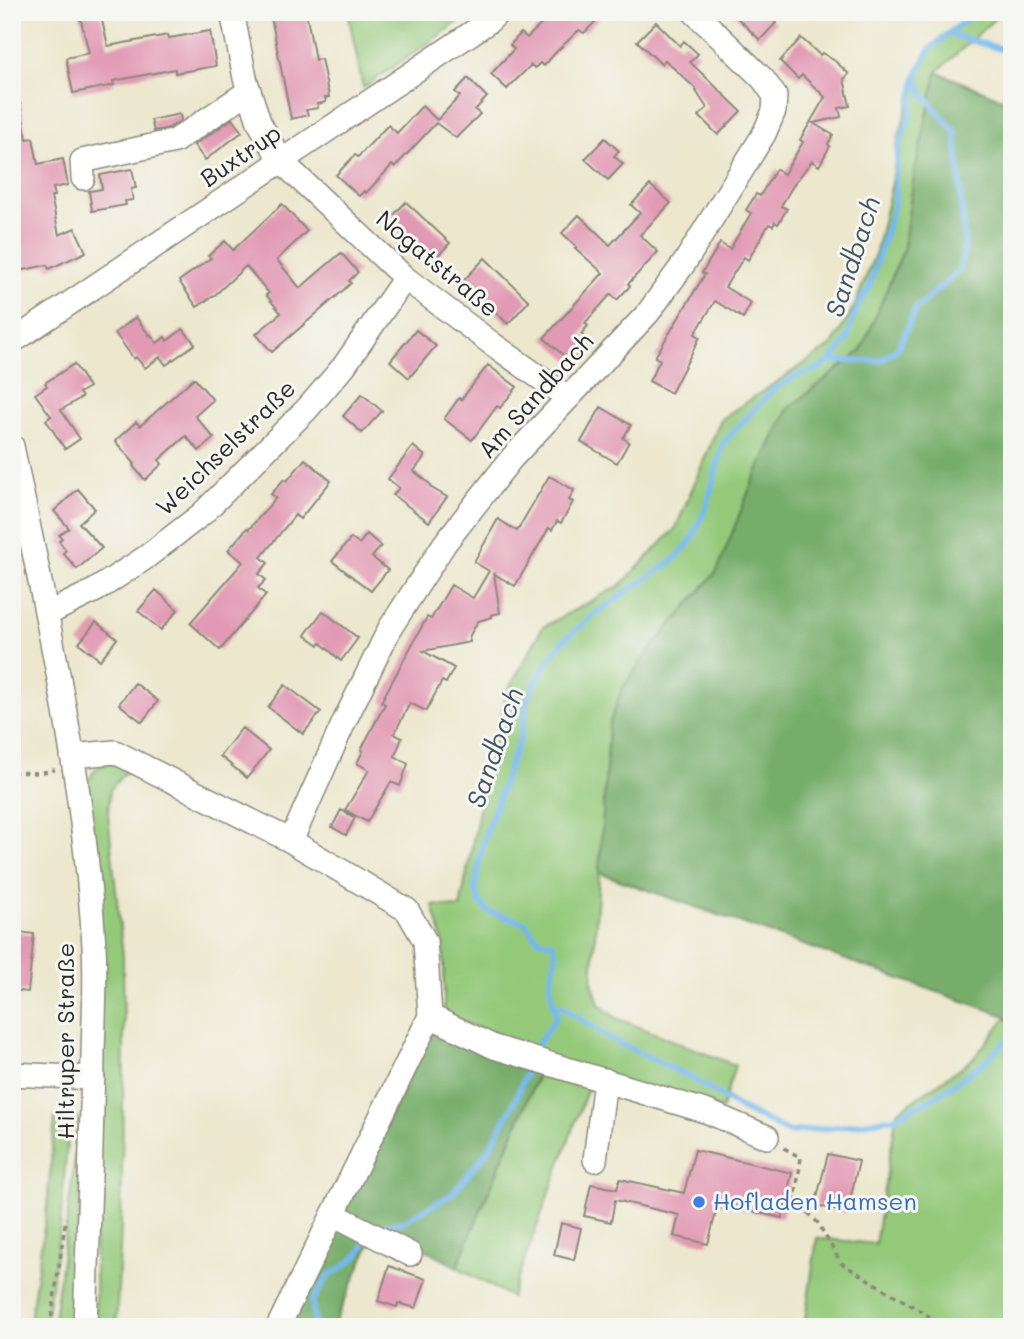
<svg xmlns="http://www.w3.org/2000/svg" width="1024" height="1339" font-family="Mali,sans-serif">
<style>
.green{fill:#94c97a;stroke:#607a52;stroke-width:2}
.forest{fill:#77ad6a;stroke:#516c4a;stroke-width:2}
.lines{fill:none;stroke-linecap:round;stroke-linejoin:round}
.stream{stroke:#75b8eb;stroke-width:6}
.building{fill:#e29ab4}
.minor-casing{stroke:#8c897c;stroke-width:26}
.path{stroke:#8c897c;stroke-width:3.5;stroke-dasharray:5 5;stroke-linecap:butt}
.minor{stroke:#fff;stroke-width:23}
.shop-dot{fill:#3f7fe0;stroke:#f6f6f2;stroke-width:2.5}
.labels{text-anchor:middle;stroke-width:6;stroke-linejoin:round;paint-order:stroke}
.street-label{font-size:24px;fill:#2b2b2b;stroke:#f6f6f2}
.shop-label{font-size:24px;fill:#366cbe;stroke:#f6f6f2;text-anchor:start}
.water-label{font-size:26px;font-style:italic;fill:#415565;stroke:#f6f6f2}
</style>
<rect width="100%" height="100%" fill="#f6f6f2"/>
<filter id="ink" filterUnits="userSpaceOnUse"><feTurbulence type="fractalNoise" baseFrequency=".0143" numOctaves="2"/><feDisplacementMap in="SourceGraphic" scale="14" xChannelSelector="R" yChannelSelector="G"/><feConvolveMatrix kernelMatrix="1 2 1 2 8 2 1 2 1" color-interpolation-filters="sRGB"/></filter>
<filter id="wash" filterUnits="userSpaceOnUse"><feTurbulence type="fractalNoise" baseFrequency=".00686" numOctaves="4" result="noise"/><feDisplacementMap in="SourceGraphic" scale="28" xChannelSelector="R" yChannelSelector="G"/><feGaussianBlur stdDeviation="1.57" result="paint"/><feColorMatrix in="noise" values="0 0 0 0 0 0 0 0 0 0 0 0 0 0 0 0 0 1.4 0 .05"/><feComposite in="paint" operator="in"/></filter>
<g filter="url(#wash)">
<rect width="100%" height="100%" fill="#ece7cd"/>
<path class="green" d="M348,12H473L363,88Z
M975,12H1002L937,72L915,170L903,251L861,351L788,409L753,481L717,571L646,655L622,689L609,725L592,982L599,1004L616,1018L735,1065L722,1109L589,1085L511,1297L457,1267L545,1059L444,1013V945L433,905L460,908L484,784L507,692L543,627L621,585L676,528L721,419L832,345L855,305L876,251L892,183L898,140L915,81L930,48Z
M117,760L167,790L125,772L110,790L108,815L123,957L124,1044L121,1228L116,1327H96L87,783L96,768Z
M1007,1016L1012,1027V1327H804L817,1238L875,1244L897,1112L974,1058Z
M78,1115L82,1133L76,1327H53L73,1174Z
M55,1117L65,1123L68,1131L60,1230L45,1327H29L47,1207Z"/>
<path class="forest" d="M937,72L1012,103V1027L1006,1016L599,873L609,725L622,689L646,655L717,571L753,481L788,409L861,351L903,251L915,170Z
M432,1030L490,1056L539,1071L457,1267L379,1223L333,1327H288Z"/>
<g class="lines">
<path class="stream" d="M948,34L1012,52
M830,361H880L898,348L916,308L958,272L965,247L956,133L923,94L917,79
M554,1006H561L612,1040L690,1077L738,1107L789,1132L838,1127L894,1118L940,1094L986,1061L1012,1035
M533,1051L557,1016C553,1005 550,995 551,982C552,965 560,961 553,943L539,940L524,922L488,912L479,901L475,890L479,862L488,826L493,814L512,758L520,739L528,697L546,664L564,640L599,611L674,560L691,541L707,505L723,444L734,431L773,390L798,375L818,369L830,361L846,342L858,305L869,288L894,205L898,148L910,115L916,77L930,49L959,25L980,12
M374,1228L402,1222L452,1194L489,1149L513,1105L526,1073
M315,1327L312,1302L328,1276L342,1268L358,1255L367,1240"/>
</g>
<g id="blocks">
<path class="building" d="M79,12H100L108,46L168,35L169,38L210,31L216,66L175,73V69L134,77L113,81L114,85L73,93L66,58L89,53Z
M296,12H306L315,60L321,59L329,97L325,98L326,102L317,104L318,108L306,110L308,115L291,119L271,17Z
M554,12H605L584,33L579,30L556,52L544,66L540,63L535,68L531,65L507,89L491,74L514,49L510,45L521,33L527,38Z
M731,12H764L776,23L760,40Z
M656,22L680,46L684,41L698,54L690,62L741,111L718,135L699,116L707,108L696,91L697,90L665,60L661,64L637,41Z
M801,38L820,55L822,53L835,61L849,74L844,79L850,106L839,108L841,117L813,123L833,135L828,144L830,146L819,166L812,161L794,184L781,206L787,209L778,224L775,222L773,226L769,224L748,260L744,257L725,287L751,303L743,318L715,301L695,334L700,337L671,393L649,381L660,360L655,357L705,274L702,273L720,243L730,249L751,213L746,210L756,194L760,196L776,169L784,174L803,142L800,140L825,97L802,75L798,79L780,61Z
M468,78L487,97L475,110L480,114L456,138L436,123L395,167L392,165L366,193L364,191L359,196L336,175L355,155L358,157L388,125L397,133L422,106L437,120L460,96L455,92Z
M20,103L27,139L33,138L38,164L63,159L68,185L53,188L55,196H51L59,235L75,228L86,252L49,269L47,265L19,271L12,240V230L17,229L12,206V104Z
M180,114L181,120L169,128L154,131L151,120Z
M232,119L242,132L205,160L194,145Z
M605,138L619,151L614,156L623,164L608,180L585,159Z
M132,169L136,188L131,189L133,200L125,201L126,205L92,211L89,191L102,189L100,175Z
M650,185L671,203L640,235L658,252L628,284L630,286L617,300L611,294L585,323L588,326L581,334L590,342L571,362L544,338L603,273L575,248L577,247L562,233L579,215L610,245L640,213L631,205Z
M406,202L450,243L432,262L388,221Z
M282,204L307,231L277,260L300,288L341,253L358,272L349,281L351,283L338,295L272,352L256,334L281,313L266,295L269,293L246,266L216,294L197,307L179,281L211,258L208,256L225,241L233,250Z
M485,258L529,301L508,324L463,281Z
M136,317L149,335L150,334L157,343L165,337L167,341L183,329L195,344L166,365L160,357L145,368L136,357L134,359L115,333Z
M416,330L436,346L409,378L390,361Z
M74,364L89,387L79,393L82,397L61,410L80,439L65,449L46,420L51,416L35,394L47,386L45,383Z
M488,365L517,387L500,408L497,406L472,440L444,419L459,398L461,400Z
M194,378L213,400L195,416L214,438L199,451L186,436L159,460L162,464L145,480L133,466L135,464L115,441L136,422L140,426Z
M362,394L382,411L362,433L343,416Z
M601,407L631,425L623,438L629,442L617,463L581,442Z
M413,446L425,456L414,471L431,485L430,487L447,497L429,522L393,495L399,488L388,479Z
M305,459L331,481L300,519L295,515L261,557L268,563L259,574L266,580L258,588L266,595L220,650L190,623L243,562L228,550L247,528L249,529L276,498L271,494L284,479L287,481Z
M549,476L574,490L569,500L573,502L561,523L557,521L552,530L549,528L515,586L494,574L500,613L491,615L492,617L478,621L469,637L470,642L423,651L454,668L446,683L442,681L426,711L410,703L394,734L402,738L395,756L408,764L400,786L391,782L367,822L345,810L369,770L357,763L363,751L361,750L385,704L381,702L427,617L431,619L451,585L473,598L489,571L474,562L498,519L517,531Z
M78,489L95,509L79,523L102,548L77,569L63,553L66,550L59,541L62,538L59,535L69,528L54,511Z
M367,534L381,546L372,557L388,570L371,591L332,561L351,538L359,544Z
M156,590L178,610L161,630L138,611Z
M323,611L358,638L341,661L321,643L319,645L305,635Z
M96,622L117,639L100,660L79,643Z
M135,683L158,701L142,722L119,704Z
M285,685L321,712L303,734L268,707Z
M242,728L269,750L247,778L220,756Z
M341,810L355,818L346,835L332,827Z
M12,931L34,934L28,992L12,990V970L14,955H12Z
M695,1150L792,1173L782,1218L718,1204L708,1244L674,1236L679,1215L615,1200L611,1222L584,1216L591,1184L617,1189L620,1179L684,1193Z
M828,1154L859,1161L847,1213L815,1205Z
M561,1223L581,1228L574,1260L554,1255Z
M389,1266L426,1279L416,1308L398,1303L397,1307L378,1301Z"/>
</g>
</g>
<g filter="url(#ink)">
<use href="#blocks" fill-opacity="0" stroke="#8c897c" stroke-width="2"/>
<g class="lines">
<g class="minor-casing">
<path id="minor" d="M232,12L245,78L259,122L281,161L405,278L491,343L567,397
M83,178L82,161L175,141L249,91
M12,342L488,22L499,12
M12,446C46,611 84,778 94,946C96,981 94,1017 93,1052C92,1144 88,1235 85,1327
M47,614L96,590L145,558L202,514L307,409L344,366L405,278
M72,756L115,752L291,841L407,910L425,941L430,1016
M291,841L345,720L390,628L445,543L511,459L648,313L685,262L764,134L774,111L775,96L763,79L694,12
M12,1074L93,1078
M595,1160L605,1080
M333,1214L410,1254
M278,1327L430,1016L494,1047L708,1112L767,1137"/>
</g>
<path class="path" d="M12,772L37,773L55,770
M784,1148L801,1158L795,1199L818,1223L841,1263L947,1327
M50,1327L66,1218"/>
<use href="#minor" class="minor"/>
</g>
</g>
<circle class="shop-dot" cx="699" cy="1202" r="7"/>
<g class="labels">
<g class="street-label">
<text transform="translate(241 156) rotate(-34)" y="8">Buxtrup</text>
<text transform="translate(437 264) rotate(40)" y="8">Nogatstraße</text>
<text transform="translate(536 396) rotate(-48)" y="8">Am Sandbach</text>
<text transform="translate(226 448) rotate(-44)" y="8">Weichselstraße</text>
<text transform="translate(66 1041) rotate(-90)" y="8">Hiltruper Straße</text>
</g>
<g class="shop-label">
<text x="713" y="1210">Hofladen Hamsen</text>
</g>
<g class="water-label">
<text transform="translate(853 257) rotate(-72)" y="9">Sandbach</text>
<text transform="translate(495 748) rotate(-71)" y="9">Sandbach</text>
</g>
</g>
<rect width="1024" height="1339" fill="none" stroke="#f6f6f2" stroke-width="42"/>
</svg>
